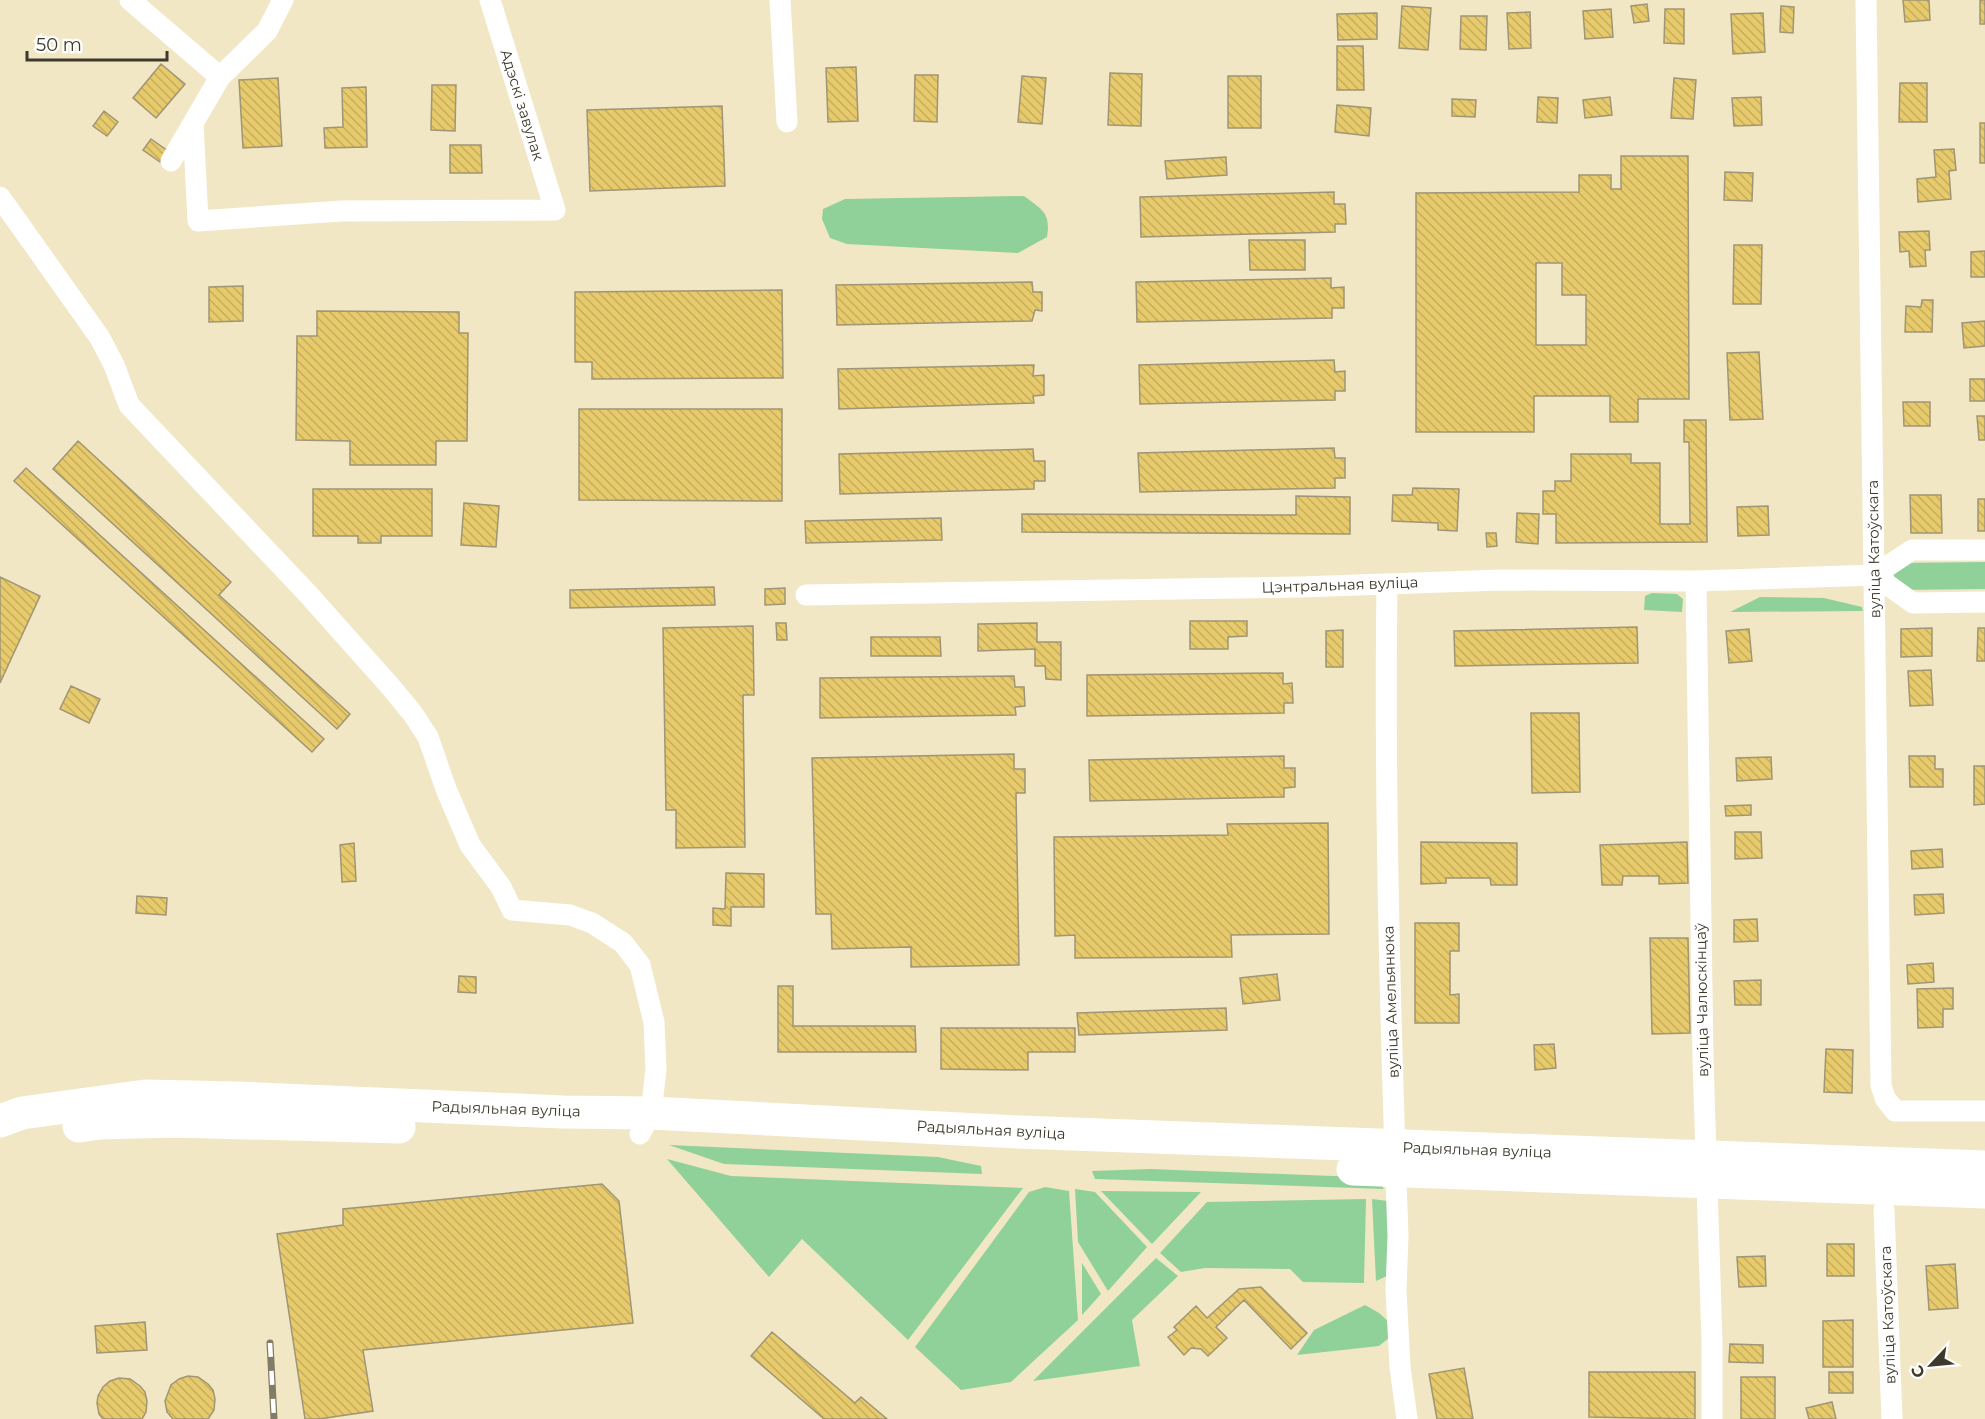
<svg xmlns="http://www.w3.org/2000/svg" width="1985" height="1419" font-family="Montserrat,sans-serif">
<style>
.grass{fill:#8fd199}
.building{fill:url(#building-back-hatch);stroke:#a09575;stroke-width:1.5;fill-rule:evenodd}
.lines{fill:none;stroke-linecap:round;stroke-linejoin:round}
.minor{stroke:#fff;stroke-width:21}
.primary{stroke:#fff;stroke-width:33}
.rail-casing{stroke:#827b65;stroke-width:7}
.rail{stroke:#fff;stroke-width:4.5;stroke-dasharray:14;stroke-linecap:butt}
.labels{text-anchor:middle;stroke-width:5;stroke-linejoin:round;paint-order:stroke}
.street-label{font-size:15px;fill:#3d392b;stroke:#fff}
</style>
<defs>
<pattern id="building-back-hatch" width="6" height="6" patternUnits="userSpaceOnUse" patternTransform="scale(1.5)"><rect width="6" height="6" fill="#e6ca6b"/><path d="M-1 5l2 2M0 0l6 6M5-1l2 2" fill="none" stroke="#c6ae5d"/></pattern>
</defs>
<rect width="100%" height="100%" fill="#f2e7c4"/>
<path class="grass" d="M1024,196C1042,210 1051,212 1047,237L1018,253L847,244L830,238L822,219L823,209L845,199Z
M1985,562V589L1903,590C1893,582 1890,572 1901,563Z
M1652,593L1677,594L1683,599L1682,612L1644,610L1645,596Z
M1760,597L1824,598L1862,607L1863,611L1730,612Z
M669,1145L938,1157L981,1166L982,1174L724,1164Z
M667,1159L731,1176L1023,1188L908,1340L802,1239L769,1277Z
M1150,1169L1358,1177L1379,1182L1384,1189L1095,1179L1092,1171Z
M1045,1187L1069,1191L1078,1320L1011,1382L961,1390L915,1347L1029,1192Z
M1075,1189L1095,1192L1147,1247L1108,1291L1078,1242Z
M1101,1191L1201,1192L1152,1244Z
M1366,1199L1364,1283L1303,1282L1290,1269L1205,1268L1181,1272L1160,1253L1207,1202Z
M1372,1199L1388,1201L1389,1275L1376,1281Z
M1156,1258L1178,1276L1132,1320L1140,1366L1033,1381Z
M1082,1263L1101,1294L1082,1315Z
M1365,1305L1379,1313L1392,1325L1390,1337L1379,1346L1297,1355L1314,1330Z"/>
<path class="building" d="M1903,0H1929L1930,20L1905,22Z
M1980,0H1985V24H1980Z
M1647,4L1649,21L1634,23L1631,6Z
M1402,6L1431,8L1428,50L1399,48Z
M1781,6L1794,7L1793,33L1780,32Z
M1611,9L1613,37L1585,39L1583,11Z
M1665,9H1684V44L1664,43Z
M1530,12L1531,48L1509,49L1507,13Z
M1377,13V39L1338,40L1337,14Z
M1763,13L1765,52L1733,54L1731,14Z
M1461,16H1487L1486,50L1460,49Z
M1337,46H1363L1364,90H1337Z
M161,64L185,84L156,118L133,98Z
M856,67L858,121L828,122L826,68Z
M1110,73L1142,74L1141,126L1108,125Z
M915,75H938L937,122L914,121Z
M1022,76L1046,78L1042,124L1018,122Z
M1228,76H1261V128H1228Z
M278,78L282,146L243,148L239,80Z
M1674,78L1696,80L1693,119L1671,118Z
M1900,83H1927V122H1899Z
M432,85H456L455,131L431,130Z
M366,87L367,147L325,148L324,128L343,127L342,88Z
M1538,97L1558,98L1557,123L1537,122Z
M1610,97L1612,115L1585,118L1583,100Z
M1761,97L1762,125L1734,126L1732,98Z
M1452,99L1476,100L1475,117L1452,116Z
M1337,105L1371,108L1369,136L1335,132Z
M722,106L725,186L590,191L587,110Z
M104,111L118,122L107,136L93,126Z
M1980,123H1985V163H1980Z
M151,139L168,151L160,162L143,150Z
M450,145H481L482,173H450Z
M1954,149L1956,170L1949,171L1951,199L1918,202L1917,179L1936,177L1934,150Z
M1621,156H1688L1689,399H1638V422H1610V396H1534V432H1416V193L1579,192V175H1611V189H1621ZM1536,263H1562V295H1586V345H1536Z
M1226,157L1227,175L1167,179L1165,161Z
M1725,172L1753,173L1752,201L1724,200Z
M1334,192V204H1345L1346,224H1335V232L1141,237L1140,197Z
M1929,231L1930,250H1925L1926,266L1910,267L1909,251L1900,252L1899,232Z
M1249,240H1305V270H1250Z
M1734,245H1762L1761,304H1733Z
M1985,251V277H1971V252Z
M1331,278V288L1344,287V308H1332V318L1137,322L1136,282Z
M1032,282L1033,292H1042V311L1035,310L1032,321L837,325L836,285Z
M243,286V321L209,322V287Z
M782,290L783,378L592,379V362H575V292Z
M1922,300H1933L1932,332H1905L1906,306L1921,307Z
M317,311L459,312V333H468L467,441H436V465H350V441L296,440L297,336H317Z
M1985,321V346L1964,348L1962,323Z
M1759,352L1763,419L1730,420L1727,353Z
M1334,360L1335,372L1345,371V391H1335V400L1140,404L1139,365Z
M1034,365L1033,376L1044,375V395L1033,396L1034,403L839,409L838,369Z
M1970,379H1985V401H1970Z
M1903,402H1930V426H1904Z
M579,409H782V501L579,500Z
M1977,416H1985V440H1979Z
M1684,420H1706L1707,542L1556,543V514H1543V491H1555V481H1571V454H1631V463H1660V524H1690L1689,442H1684Z
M78,441L231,582L219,595L350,714L337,729L53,469Z
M1334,448L1335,458H1345V478H1335V488L1140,492L1138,453Z
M1033,449L1034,461H1045V481H1034V489L840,494L839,454Z
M26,468L324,739L312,752L14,481Z
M1413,488L1459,489L1457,531L1438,530V523L1392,521L1393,495H1412Z
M313,489H432V536H381V543H358V536H313Z
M1910,495H1941L1942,533H1911Z
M1296,496L1350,497V534L1022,532V514L1296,515Z
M1978,499H1985V531H1978Z
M464,503L499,506L496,547L461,545Z
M1768,506L1769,535L1738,536L1737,507Z
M1517,513L1539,514L1538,544L1516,542Z
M941,518L942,540L806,543L805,521Z
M1486,533H1496L1497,546L1487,547Z
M0,577L40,596L0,683Z
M714,587L715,605L570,608V590Z
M785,588V604L765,605V589Z
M1190,621H1247V636L1228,637V649H1190Z
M776,623H786L787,640H777Z
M1037,623V642H1061V680L1046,679L1045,666H1035V649L978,651V624Z
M753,626L754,695H743L745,847L676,848V810H666L663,628Z
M1637,627L1638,663L1455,666L1454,631Z
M1932,628V656L1901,657V629Z
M1978,628H1985V661H1977Z
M1749,629L1752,661L1729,663L1726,631Z
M1343,630V667H1326V631Z
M871,637H940L941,656H871Z
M1931,670L1933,705L1910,706L1908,671Z
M1283,673V684L1292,683L1293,703H1284V713L1087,716V675Z
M1014,676L1015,687H1024L1025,706L1015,707L1016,715L820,718V678Z
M71,686L100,699L89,723L60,709Z
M1531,713H1579L1580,792L1532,793Z
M1014,754V769H1025V793H1016L1019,965L911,967V947L832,949L831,914H816L812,758Z
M1284,756V768H1295V787L1284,788V797L1090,801L1089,760Z
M1909,756H1935V769H1943V787H1910Z
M1771,757L1772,779L1737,781L1736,758Z
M1974,766H1985V804L1974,805Z
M1751,805V815L1726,816L1725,806Z
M1328,823L1329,934L1231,935L1232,957L1075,958V935L1055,936L1054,837L1228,835L1227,824Z
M1735,832H1761L1762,858L1735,859Z
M1421,842L1517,843V885H1491L1490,878H1446V883L1421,884Z
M1687,842L1688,883L1659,884V876H1623L1622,885H1602L1600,845Z
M354,843L356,881L342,882L340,845Z
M1942,849L1943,867L1912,869L1911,851Z
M726,873L764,874V907H731V926L713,925V908L725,909Z
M1943,894L1944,913L1915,915L1914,895Z
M137,896L167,898L166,915L136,913Z
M1757,919L1758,941L1734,942V920Z
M1415,923H1459V951H1450V995L1459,994V1023H1415Z
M1650,938H1688L1690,1033L1652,1034Z
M1933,963L1934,982L1908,984L1907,965Z
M1277,974L1280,1000L1243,1004L1240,978Z
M459,976L476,977V993L458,992Z
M1761,980V1005H1735L1734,981Z
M778,986H793V1026H915L916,1052H778Z
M1953,988V1009H1943V1027L1918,1028L1917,989Z
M1226,1008L1227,1030L1079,1035L1077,1013Z
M941,1028H1075V1052H1028V1070L941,1069Z
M1554,1044L1556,1068L1535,1070L1534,1045Z
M1826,1049L1853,1050L1852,1093L1824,1092Z
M602,1184L619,1201L633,1323L363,1350L373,1411L319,1419H305L277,1234L343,1225V1209Z
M1827,1244H1854V1276H1827Z
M1765,1256L1766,1286L1739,1287L1737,1257Z
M1955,1264L1958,1308L1929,1310L1926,1266Z
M1261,1287L1307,1333L1291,1349L1244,1300L1216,1327L1227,1338L1208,1356L1201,1349L1191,1348L1184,1355L1168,1337L1177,1330L1174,1327L1196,1306L1207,1318L1239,1289Z
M1853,1320V1367H1823V1321Z
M145,1322L147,1350L97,1353L95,1326Z
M772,1332L855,1403L861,1397L887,1419H824L751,1356Z
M1730,1344L1763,1345V1363L1729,1362Z
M1464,1368L1473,1419H1437L1429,1374Z
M1589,1372H1695V1419L1589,1417Z
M1829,1372H1853V1393H1829Z
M188,1376L198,1377L208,1384L213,1390L215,1399L214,1410L208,1419H173L167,1412L165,1401L171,1385L179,1379Z
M1741,1377H1775V1419H1741Z
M119,1378L130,1379L140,1386L145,1392L147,1401L146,1412L142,1419H103L99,1414L97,1403L98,1396L103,1387L110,1381Z
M1832,1402L1836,1419H1809L1806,1408Z"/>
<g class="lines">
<path class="minor" d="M130,0L220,77
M780,0L787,122
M1866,0L1881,1085L1885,1098L1895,1111H1985
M193,123L198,221L341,211L555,210L490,0
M171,161L220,77L267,31L283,0
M0,197L100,338L114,365L129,405L307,593L390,686L413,714L428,737L446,789L470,845L501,887L512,910L570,915L592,923L623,943L640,965L654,1022L656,1069L651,1113L640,1134
M1874,575L1913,603L1985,602
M1696,581L1703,1060L1712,1342V1419
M1387,584C1384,801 1390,1019 1398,1236L1396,1290L1400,1367L1407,1419
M806,595L1300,587L1501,580L1696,581L1874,575L1912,550H1985
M1884,1210L1892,1419"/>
<path class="primary" d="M0,1121L22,1113L145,1096L237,1098L563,1112L651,1113L1018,1132L1985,1167
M79,1126L100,1123L175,1121L399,1127
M1353,1169L1985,1192"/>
<g class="rail-casing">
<path id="rail" d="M270,1343L274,1419"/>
</g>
<use href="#rail" class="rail"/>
</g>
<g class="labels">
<g class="street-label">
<text transform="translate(522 105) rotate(73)" y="5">Адэскі завулак</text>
<text transform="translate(1874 549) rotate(-91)" y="5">вуліца Катоўскага</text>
<text transform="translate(1340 585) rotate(-2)" y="5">Цэнтральная вуліца</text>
<text transform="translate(1702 1000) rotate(-91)" y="5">вуліца Чалюскінцаў</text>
<text transform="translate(1391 1002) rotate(-92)" y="5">вуліца Амельянюка</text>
<text transform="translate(506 1109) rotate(2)" y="5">Радыяльная вуліца</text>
<text transform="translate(991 1130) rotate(3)" y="5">Радыяльная вуліца</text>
<text transform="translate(1477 1150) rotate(2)" y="5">Радыяльная вуліца</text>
<text transform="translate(1888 1315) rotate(-92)" y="5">вуліца Катоўскага</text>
</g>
</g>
<g transform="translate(1931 1365) rotate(244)" stroke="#ffffff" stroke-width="4.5" paint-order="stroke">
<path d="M0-4.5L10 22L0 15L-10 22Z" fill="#3d392b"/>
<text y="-9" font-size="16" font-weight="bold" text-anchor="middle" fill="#3d392b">С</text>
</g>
<path d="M27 51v9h140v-9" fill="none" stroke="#3d392b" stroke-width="3"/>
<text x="36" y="51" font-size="18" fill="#3d392b" stroke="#ffffff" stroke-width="4.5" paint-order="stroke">50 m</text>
</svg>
